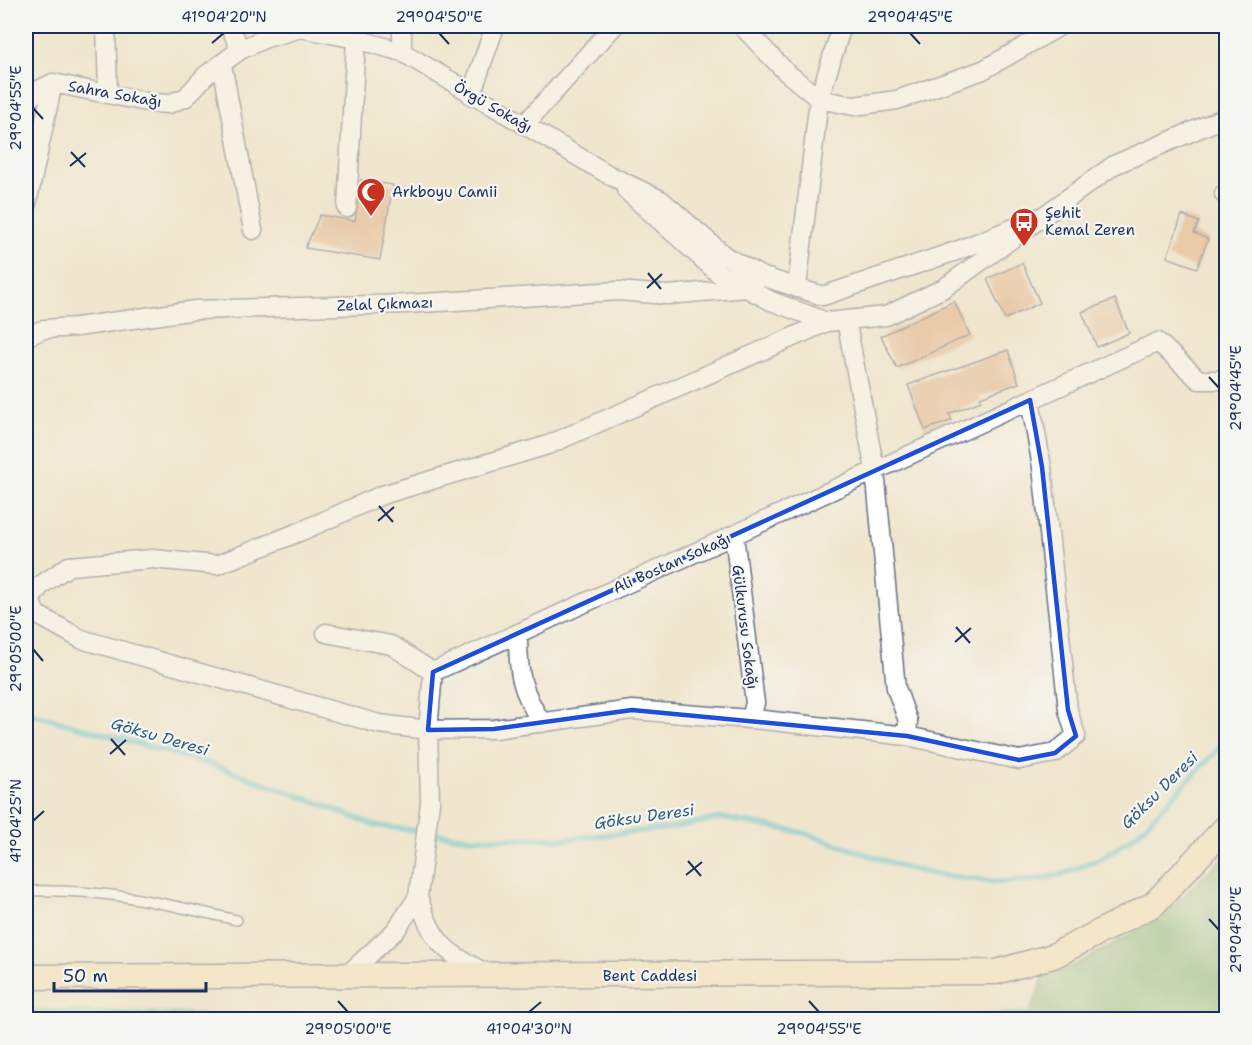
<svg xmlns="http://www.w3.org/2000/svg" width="1252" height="1045" font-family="'Shantell Sans',sans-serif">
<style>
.green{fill:#99d589;stroke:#5a8274;stroke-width:1.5}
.forest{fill:#7ab675;stroke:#4a726a;stroke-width:1.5}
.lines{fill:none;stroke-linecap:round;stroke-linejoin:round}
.stream{stroke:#57c2d2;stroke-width:6}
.building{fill:#e0a87c}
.lane-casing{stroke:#666f85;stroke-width:12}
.street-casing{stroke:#666f85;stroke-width:21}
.secondary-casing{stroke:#666f85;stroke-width:27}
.lane{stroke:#fff;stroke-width:9}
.street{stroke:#fff;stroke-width:18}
.secondary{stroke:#f9e7c3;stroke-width:24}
.marked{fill:none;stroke:#1d4ed8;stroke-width:4.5;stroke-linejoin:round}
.ticks{fill:none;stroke:#1b2f5e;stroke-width:2}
.labels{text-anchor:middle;stroke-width:4.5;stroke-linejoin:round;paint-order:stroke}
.street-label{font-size:15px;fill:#1b2f5e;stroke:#f6f6f2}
.poi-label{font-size:15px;fill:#1b2f5e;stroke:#f6f6f2;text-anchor:start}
.water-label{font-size:16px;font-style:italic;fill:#2d5b81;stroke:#f6f6f2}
.neatline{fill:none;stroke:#1b2f5e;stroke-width:2}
.ticks-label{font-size:15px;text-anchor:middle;fill:#1b2f5e}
</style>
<rect width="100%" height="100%" fill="#f6f6f2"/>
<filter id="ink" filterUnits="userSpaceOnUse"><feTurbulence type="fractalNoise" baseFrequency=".0167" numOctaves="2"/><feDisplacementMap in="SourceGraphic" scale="12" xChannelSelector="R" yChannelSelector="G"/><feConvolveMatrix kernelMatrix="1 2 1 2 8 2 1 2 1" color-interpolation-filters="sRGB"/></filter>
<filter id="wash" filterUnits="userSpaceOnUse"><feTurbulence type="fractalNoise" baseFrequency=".008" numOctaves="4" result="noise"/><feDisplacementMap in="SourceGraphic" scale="24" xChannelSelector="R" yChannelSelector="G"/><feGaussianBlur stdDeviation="1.35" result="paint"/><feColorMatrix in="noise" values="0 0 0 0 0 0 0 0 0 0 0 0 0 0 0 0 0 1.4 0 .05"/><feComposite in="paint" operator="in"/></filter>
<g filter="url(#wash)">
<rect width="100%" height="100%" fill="#f0e6ce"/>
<path class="green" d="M26,1010L469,1019L26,1020Z
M1030,1012L1027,1019H890Z"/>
<path class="forest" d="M1226,854V1019H1027L1043,978L1075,965L1160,918Z"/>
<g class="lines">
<path class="stream" d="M26,712L213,765L316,802L373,825L469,838L566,839L670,828L721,818L805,833L903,867L939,875L998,882L1042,879L1063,874L1102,858L1137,834L1226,741"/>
</g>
<g id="blocks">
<path class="building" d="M361,180L393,185L380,260L305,248L320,215L355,221Z
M1182,215L1199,222L1194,233L1208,239L1197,268L1167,257Z
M1022,263L1040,303L1005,319L987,279Z
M1115,299L1129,333L1097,347L1082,312Z
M954,301L970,335L897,368L881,336Z
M1008,350L1019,383L980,397L981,401L949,414L952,420L925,430L908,385Z"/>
</g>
</g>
<g filter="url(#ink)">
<use href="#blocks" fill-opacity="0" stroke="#666f85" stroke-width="1.5"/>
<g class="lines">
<g class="lane-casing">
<path id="lane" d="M26,891C104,888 162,903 237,920"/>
</g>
<g class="street-casing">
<path id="street" d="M106,26L108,94
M230,26L240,50
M402,26V52
M742,26L785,71L819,99L854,106L897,100L983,70L1060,26
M222,64L253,230
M471,95L495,26
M26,103L35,92L53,83L152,103L169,104L186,97L205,76L240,50L266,38L301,28L356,39L402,52L609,175L661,200L725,256L761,276L823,296L959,250L1046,215
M524,125L614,26
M626,190L718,273L771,301L827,322L886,316L944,288L1114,165L1226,117
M1224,194L1226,196
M26,208L53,83
M347,208L356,39
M797,288L819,99L842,26
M846,320L875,470L896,688L908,721L907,736
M827,322L548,445L382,495L304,530L217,565L152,559L69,566L41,585L30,600L36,614L81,639L379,724L428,730L494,729L632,710L763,720L907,736L1019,760L1055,753L1076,736L1068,710L1042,467L1030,400L1158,342L1199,380H1226
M26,337L44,329L77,327L195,310L406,304L618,291L668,295L746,288
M734,535L755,703L751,719
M326,633L391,645L433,672
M518,633C518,672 520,689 542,723
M418,897L430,802L428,730L433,672L1030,400
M345,977L396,930L418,897C434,943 442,951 486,973"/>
</g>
<g class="secondary-casing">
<path id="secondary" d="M26,977L996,972L1053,956L1154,904L1226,827"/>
</g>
<use href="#lane" class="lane"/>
<use href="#street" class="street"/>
<use href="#secondary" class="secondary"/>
</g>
</g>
<path d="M0 0H1252V1045H0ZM1030,400L1042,467L1068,710L1076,736L1055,753L1019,760L907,736L632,710L494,729L428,730L433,672Z" fill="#f0e6ce" fill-opacity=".55" fill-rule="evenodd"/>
<path class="marked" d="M1030,400L1042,467L1068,710L1076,736L1055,753L1019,760L907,736L632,710L494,729L428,730L433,672Z"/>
<path class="ticks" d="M439,33L449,44M910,33L920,44M212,43L224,33M33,108L43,119M71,152L85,167M70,166L86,153M648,273L661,289M647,288L662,274M1209,377L1219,388M379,506L393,522M378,521L394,507M956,627L970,643M955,642L971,628M33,649L43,661M111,739L125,755M110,754L126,740M33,821L44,811M688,861L701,876M686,875L702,862M1209,919L1219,930M338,1001L348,1012M809,1001L819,1012M529,1012L541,1002"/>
<defs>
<g id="mosque-pin" transform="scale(1.5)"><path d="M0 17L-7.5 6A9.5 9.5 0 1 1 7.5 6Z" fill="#c8321e" stroke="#f6f6f2"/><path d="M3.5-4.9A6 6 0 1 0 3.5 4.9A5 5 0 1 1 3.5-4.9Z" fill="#fff"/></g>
<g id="bus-pin" transform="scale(1.5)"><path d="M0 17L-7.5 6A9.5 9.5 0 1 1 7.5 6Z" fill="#c8321e" stroke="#f6f6f2"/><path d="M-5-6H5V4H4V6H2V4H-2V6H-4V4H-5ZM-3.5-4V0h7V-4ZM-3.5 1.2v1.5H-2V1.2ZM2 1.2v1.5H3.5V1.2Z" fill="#fff"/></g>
</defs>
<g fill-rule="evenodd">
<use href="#mosque-pin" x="371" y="192"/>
<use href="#bus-pin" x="1024" y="222"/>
</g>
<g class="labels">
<g class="street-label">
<text transform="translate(115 94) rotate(10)" y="5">Sahra Sokağı</text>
<text transform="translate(493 107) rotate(30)" y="5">Örgü Sokağı</text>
<text transform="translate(385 304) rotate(-2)" y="5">Zelal Çıkmazı</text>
<text transform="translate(672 563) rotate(-24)" y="5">Ali Bostan Sokağı</text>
<text transform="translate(745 627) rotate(83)" y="5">Gülkurusu Sokağı</text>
<text x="650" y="981">Bent Caddesi</text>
</g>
<g class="poi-label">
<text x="392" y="197">Arkboyu Camii</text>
<text x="1045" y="218">Şehit<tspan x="1045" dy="17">Kemal Zeren</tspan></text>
</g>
<g class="water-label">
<text transform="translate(160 736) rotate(16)" y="6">Göksu Deresi</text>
<text transform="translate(1159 790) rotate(-45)" y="6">Göksu Deresi</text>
<text transform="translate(644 816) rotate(-8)" y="6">Göksu Deresi</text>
</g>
</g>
<rect width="1252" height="1045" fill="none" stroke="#f6f6f2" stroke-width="66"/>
<path d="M54 982v9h152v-9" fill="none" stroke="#1b2f5e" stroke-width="3"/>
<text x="63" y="982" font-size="18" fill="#1b2f5e" stroke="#f6f6f2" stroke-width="4.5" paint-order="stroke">50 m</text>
<rect x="33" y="33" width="1186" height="979" class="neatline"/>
<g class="ticks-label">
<text x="224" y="22">41°04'20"N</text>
<text x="439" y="22">29°04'50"E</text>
<text x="910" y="22">29°04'45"E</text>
<text transform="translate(16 108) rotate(-90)" y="5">29°04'55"E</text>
<text transform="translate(1236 388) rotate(-90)" y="5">29°04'45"E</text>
<text transform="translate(16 649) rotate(-90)" y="5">29°05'00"E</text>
<text transform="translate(16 821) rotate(-90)" y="5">41°04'25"N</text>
<text transform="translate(1236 930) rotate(-90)" y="5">29°04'50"E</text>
<text x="348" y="1034">29°05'00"E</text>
<text x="529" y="1034">41°04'30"N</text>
<text x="819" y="1034">29°04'55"E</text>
</g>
</svg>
